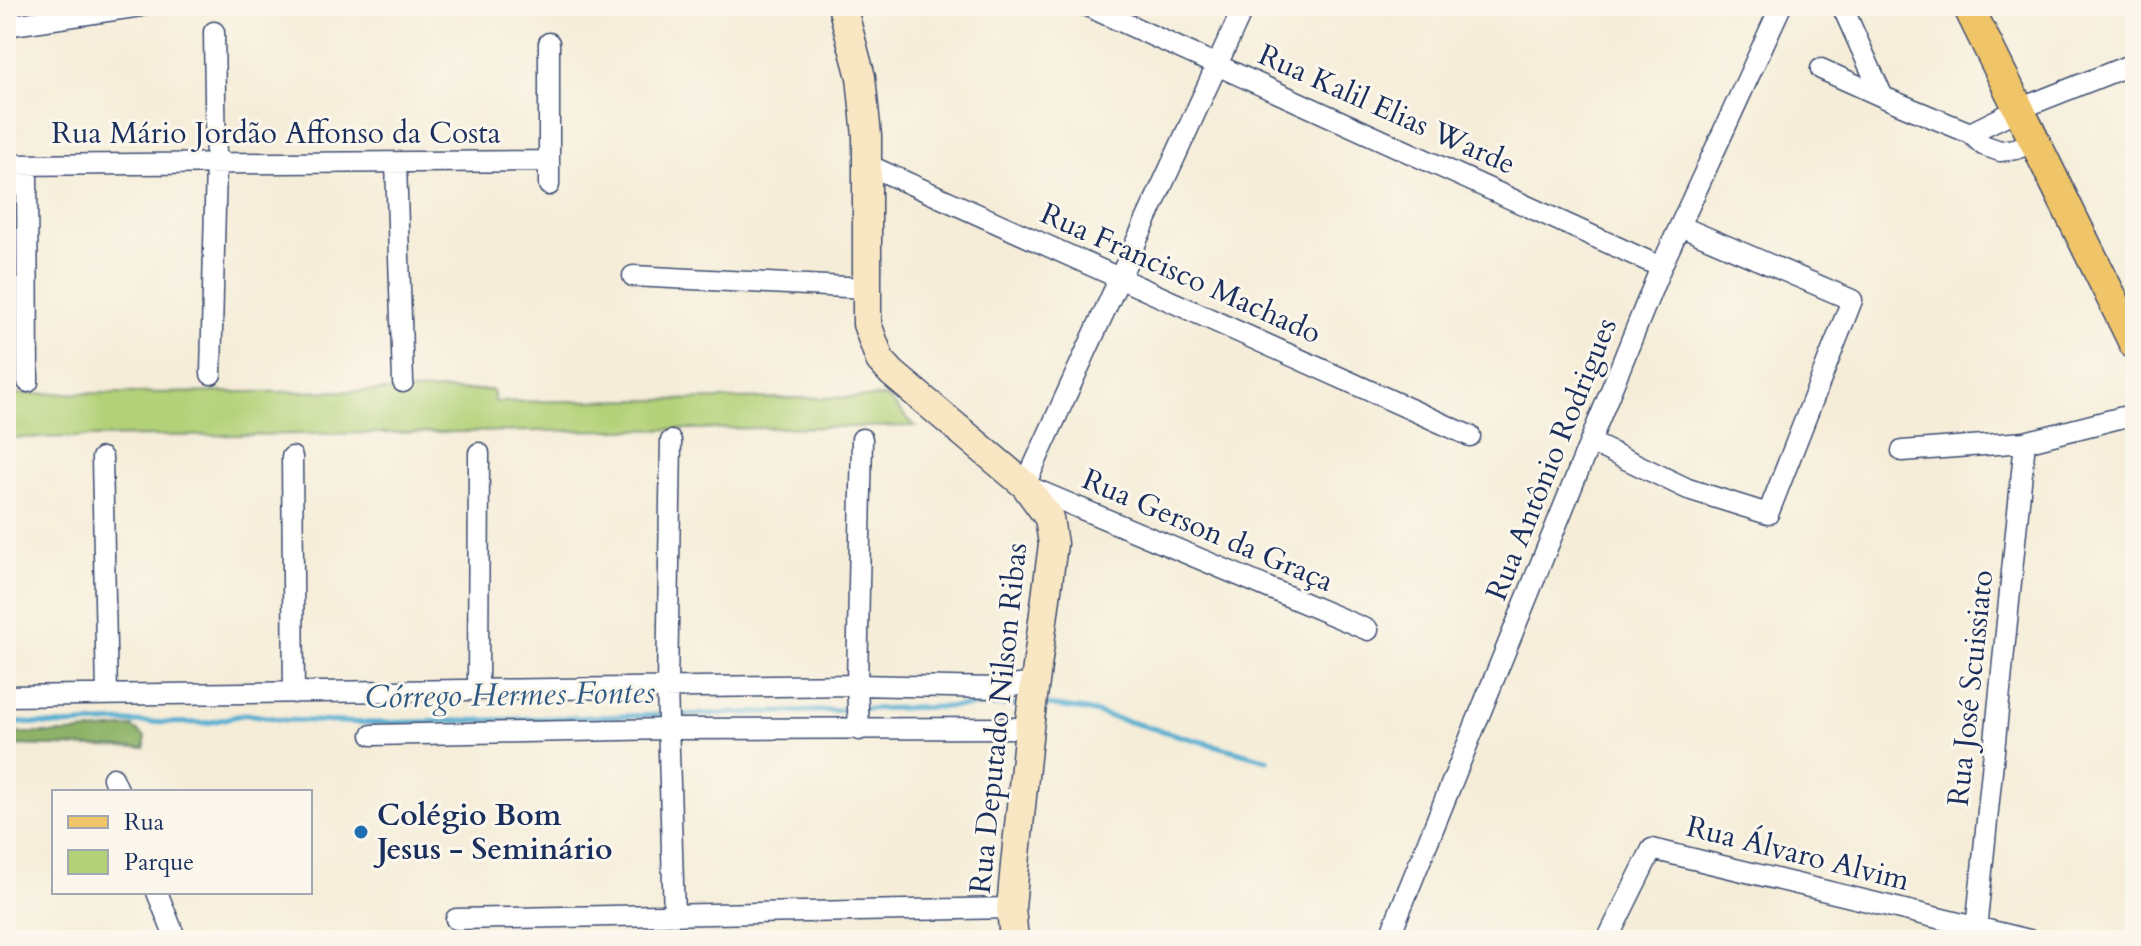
<svg xmlns="http://www.w3.org/2000/svg" width="2141" height="946" font-family="Cardo,serif">
<style>
.green{fill:#b3d178;stroke:#67806b;stroke-width:2}
.forest{fill:#8eb368;stroke:#547163;stroke-width:2}
.lines{fill:none;stroke-linecap:round;stroke-linejoin:round}
.stream{stroke:#53add0;stroke-width:5}
.street-casing{stroke:#3c4c70;stroke-width:23}
.secondary-casing{stroke:#3c4c70;stroke-width:31}
.primary-casing{stroke:#3c4c70;stroke-width:33}
.street{stroke:#fff;stroke-width:20}
.secondary{stroke:#f9e7c3;stroke-width:28}
.primary{stroke:#f0c469;stroke-width:30}
.poi-dot{fill:#1f6fb2;stroke:#fbf7ec;stroke-width:3}
.labels{text-anchor:middle;stroke-width:6;stroke-linejoin:round;paint-order:stroke}
.street-label{font-size:30px;fill:#1b2f5e;stroke:#fbf7ec}
.poi-label{font-size:30px;font-weight:bold;fill:#1b2f5e;stroke:#fbf7ec;text-anchor:start}
.water-label{font-size:32px;font-style:italic;fill:#2f5b86;stroke:#fbf7ec}
</style>
<rect width="100%" height="100%" fill="#fbf7ec"/>
<filter id="ink" filterUnits="userSpaceOnUse"><feTurbulence type="fractalNoise" baseFrequency=".0125" numOctaves="2"/><feDisplacementMap in="SourceGraphic" scale="16" xChannelSelector="R" yChannelSelector="G"/><feConvolveMatrix kernelMatrix="1 2 1 2 8 2 1 2 1" color-interpolation-filters="sRGB"/></filter>
<filter id="wash" filterUnits="userSpaceOnUse"><feTurbulence type="fractalNoise" baseFrequency=".006" numOctaves="4" result="noise"/><feDisplacementMap in="SourceGraphic" scale="32" xChannelSelector="R" yChannelSelector="G"/><feGaussianBlur stdDeviation="1.8" result="paint"/><feColorMatrix in="noise" values="0 0 0 0 0 0 0 0 0 0 0 0 0 0 0 0 0 1.4 0 .05"/><feComposite in="paint" operator="in"/></filter>
<g filter="url(#wash)">
<rect width="100%" height="100%" fill="#f5edd8"/>
<path class="green" d="M493,390L495,402L887,397L915,426L6,438V394Z"/>
<path class="forest" d="M132,727L145,737V748L6,745V733H68Z"/>
<g class="lines">
<path class="stream" d="M1047,705L1086,710L1268,760
M862,709L1017,705
M674,715L852,710
M6,722L61,725L123,722L207,723L246,714L285,720L373,723L664,715"/>
</g>
</g>
<g filter="url(#ink)">
<g class="lines">
<g class="street-casing">
<path id="street" d="M1087,6L1661,267
M1244,6L1025,485L1368,630
M1842,6L1883,97
M6,26L141,6
M549,43V185
M1821,69L1883,97L1970,133L1983,145L2000,151L2016,149L2034,141
M1970,133L2019,109L2135,63
M396,163L403,382
M6,165L547,161
M27,165L28,382
M868,165L1470,436
M633,276L866,288
M211,374L216,164L214,32
M671,441L667,687L674,916
M1590,442L1688,489L1768,514L1852,300L1680,226
M1902,451L2025,442L2135,414
M292,457L294,693
M102,458L107,694
M478,690L479,453
M6,696L857,685L996,688L1035,683
M859,730L857,685L862,439
M372,735L668,729L1029,728
M113,778L119,792
M157,892L176,940
M456,919L1011,908
M1388,940L1661,267L1781,6
M1607,940L1652,849L2029,940
M1975,940L2025,442"/>
</g>
<g class="secondary-casing">
<path id="secondary" d="M842,6L861,77L867,136V324L880,360L892,373L1025,485L1049,518L1053,544L1029,728L1015,865L1011,908L1014,940"/>
</g>
<g class="primary-casing">
<path id="primary" d="M1968,6L2135,345"/>
</g>
<use href="#street" class="street"/>
<use href="#secondary" class="secondary"/>
<use href="#primary" class="primary"/>
</g>
</g>
<circle class="poi-dot" cx="361" cy="832" r="8"/>
<g class="labels">
<g class="street-label">
<text transform="translate(1387 109) rotate(24)" y="10">Rua Kalil Elias Warde</text>
<text x="276" y="143">Rua Mário Jordão Affonso da Costa</text>
<text transform="translate(1181 273) rotate(24)" y="10">Rua Francisco Machado</text>
<text transform="translate(1551 459) rotate(-68)" y="10">Rua Antônio Rodrigues</text>
<text transform="translate(1208 530) rotate(23)" y="10">Rua Gerson da Graça</text>
<text transform="translate(1970 688) rotate(-84)" y="10">Rua José Scuissiato</text>
<text transform="translate(998 718) rotate(-84)" y="10">Rua Deputado Nilson Ribas</text>
<text transform="translate(1798 853) rotate(14)" y="10">Rua Álvaro Alvim</text>
</g>
<g class="poi-label">
<text x="377" y="825">Colégio Bom<tspan x="377" dy="34">Jesus - Seminário</tspan></text>
</g>
<g class="water-label">
<text transform="translate(510 694) rotate(-1)" y="11">Córrego Hermes Fontes</text>
</g>
</g>
<rect width="2141" height="946" fill="none" stroke="#fbf7ec" stroke-width="32"/>
<rect x="52" y="790" width="260" height="104" fill="#fbf7ec" stroke="#a1a7b3" stroke-width="2"/>
<rect x="68" y="816" width="40" height="12" fill="#f0c469" stroke="#a1a7b3" stroke-width="2"/>
<text x="124" y="830" font-size="24" fill="#1b2f5e">Rua</text>
<rect x="68" y="850" width="40" height="24" fill="#b3d178" stroke="#a1a7b3" stroke-width="2"/>
<text x="124" y="870" font-size="24" fill="#1b2f5e">Parque</text>
</svg>
